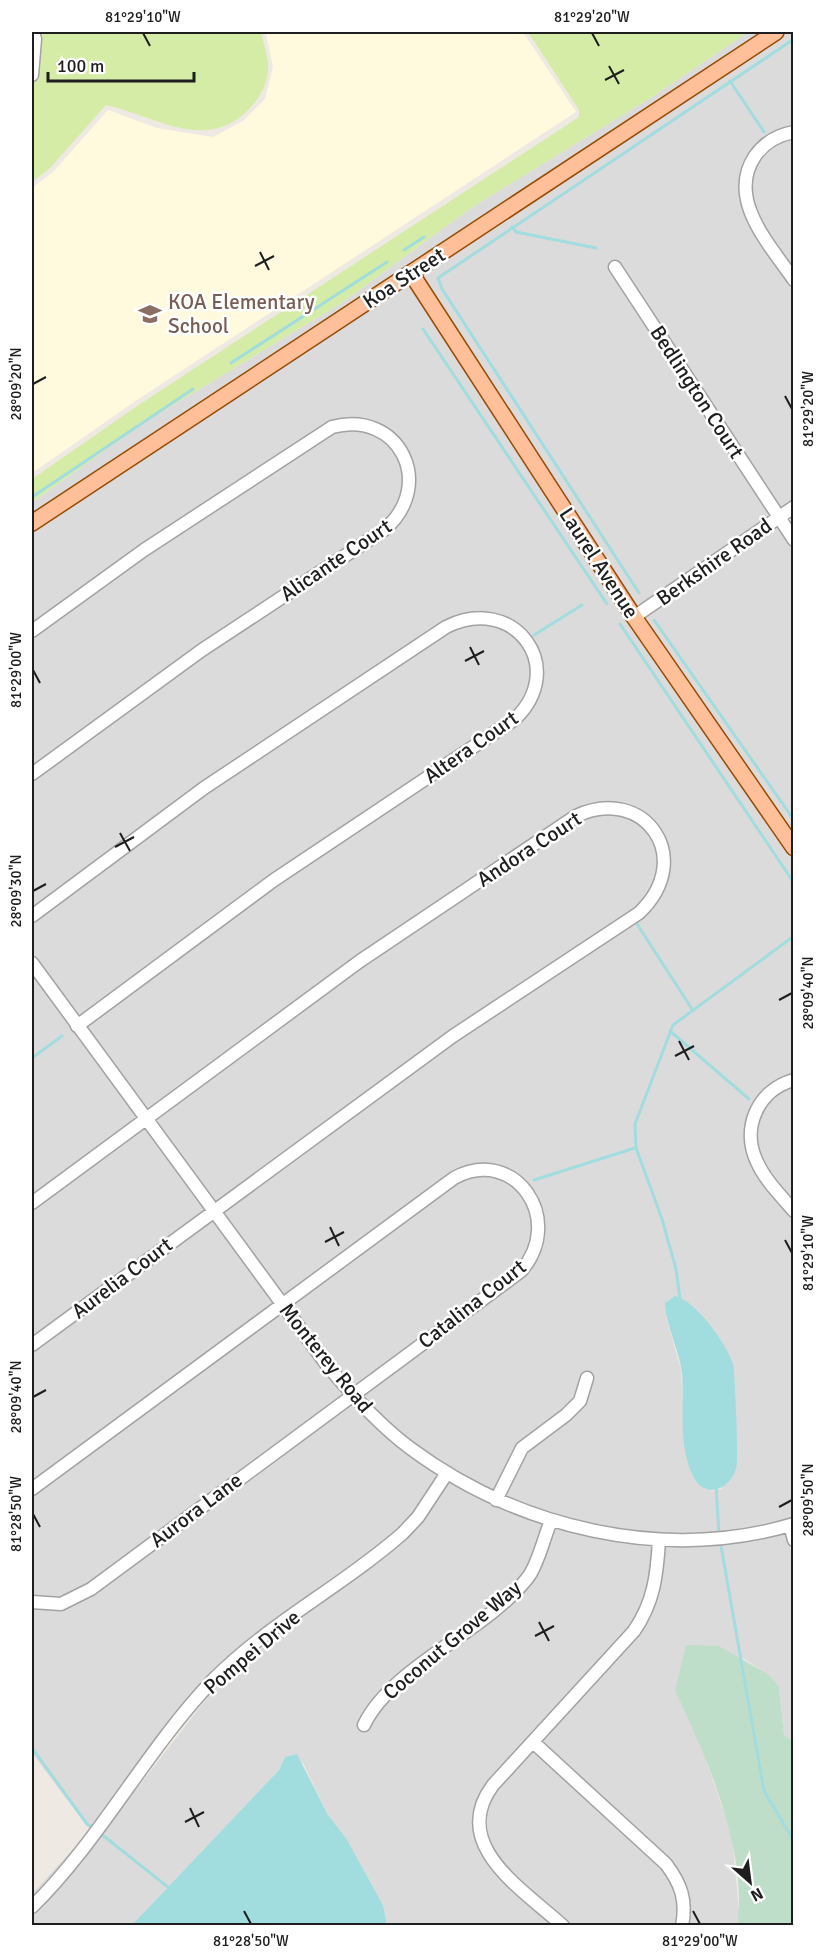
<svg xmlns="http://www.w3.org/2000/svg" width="825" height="1957" font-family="Signika,sans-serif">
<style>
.residential{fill:#dcdbdb;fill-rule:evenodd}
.education{fill:#fff9dd}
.grass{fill:#d5eca6}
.wetland{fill:#bfdeca}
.water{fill:#a1dddf}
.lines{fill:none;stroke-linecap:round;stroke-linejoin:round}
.stream{stroke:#a1dddf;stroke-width:3}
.minor-casing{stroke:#a2a2a2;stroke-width:15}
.major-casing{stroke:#984a00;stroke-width:18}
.minor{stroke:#fff;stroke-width:12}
.major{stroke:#ffc099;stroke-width:15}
.ticks{fill:none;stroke:#1e1e1e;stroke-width:2}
.labels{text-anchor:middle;stroke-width:5;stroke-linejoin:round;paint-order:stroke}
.street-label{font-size:21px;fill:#1e1e1e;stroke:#fff}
.education-label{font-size:21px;fill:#785e54;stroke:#fff;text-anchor:start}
.neatline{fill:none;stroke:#1e1e1e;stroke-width:2}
.ticks-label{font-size:15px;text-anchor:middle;fill:#1e1e1e}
</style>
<rect width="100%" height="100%" fill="#efe9e3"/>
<path class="residential" d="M748,32H765L32,516V502L147,421L343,302L471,208L652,97Z
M786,32H793V127L754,148L742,170L740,193L751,224L793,289V500L780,510L617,260L608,265L772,516L635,610L419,275Z
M793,138V271L754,210L750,183L756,165L762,155L780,142Z
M410,280L633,625L793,857V1074L770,1085L760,1093L748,1116L745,1140L747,1152L760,1179L793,1220V1518L726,1531L659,1534L591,1525L552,1515L504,1497L526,1452L584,1403L594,1375L585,1371L575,1398L563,1411L518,1444L494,1492L412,1443L360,1396L511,1286L530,1269L539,1254L545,1231L541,1210L530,1188L475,1166L458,1170L283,1296L221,1212L456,1041L643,917L665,890L670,859L668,851L639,811L621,804L599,802L573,811L356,957L146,1110L84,1027L277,885L519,723L537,697L542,673L528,634L519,625L502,616L475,611L458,615L443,622L32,909V780L205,655L387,535L397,526L410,507L415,488L414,469L406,450L384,428L355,418L330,422L227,488L32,624V530ZM695,1308L714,1330L722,1489L714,1491L705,1489L685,1453L681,1370L666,1317Z
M355,429L373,433L387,442L397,455L404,478L400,503L381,525L199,645L32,766V638L147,555L334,433Z
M778,525L793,549V839L641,619Z
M489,623L514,634L524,646L530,662L531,682L524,700L512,715L78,1018L32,955V923L207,793L448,632L462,625Z
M593,814H619L640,824L649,834L659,853L658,879L636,909L450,1032L214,1203L153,1120L363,966L578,821Z
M32,972L139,1116L32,1196Z
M793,1086V1204L768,1172L755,1141L758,1120L768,1102Z
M145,1125L206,1209L32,1338V1210Z
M485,1176L508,1183L519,1191L529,1206L534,1230L530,1248L517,1267L505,1276L352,1387L289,1305L444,1191L462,1180Z
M213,1218L275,1302L32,1482V1352Z
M281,1311L344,1393L88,1584L59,1598L32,1596V1495Z
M352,1402L440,1475L407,1521L391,1536L244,1645L53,1877L32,1899V1894L90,1830L32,1753V1607L63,1609L94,1593Z
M449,1480L499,1507L544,1524L525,1572L495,1601L396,1678L368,1705L357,1727L366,1732L375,1713L403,1687L501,1610L554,1527L590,1536L654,1544L652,1580L642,1609L630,1628L489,1782L474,1807L473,1832L484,1857L556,1925H387L383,1905L346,1838L328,1815L303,1763L285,1757L279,1770L132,1925L37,1926L32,1921V1914L95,1843L217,1685L251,1654L407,1538L422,1521Z
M786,1532L794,1560L793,1741L784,1735L779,1687L768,1675L740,1656L675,1691L698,1738L732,1835L739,1911L737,1925H688L690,1900L680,1875L541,1742L638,1635L651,1616L662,1582L664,1545L696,1544Z
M534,1750L662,1868L677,1890L680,1911L676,1925H570L498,1859L483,1830L485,1810L497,1789Z"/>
<path class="education" d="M269,32H523L576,112L137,400L32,473V188L53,172L108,110L157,128L213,137L243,121L265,99L273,67L266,34Z"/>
<path class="grass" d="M38,32H262C262,43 269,56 268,68C267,87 259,99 246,112C203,152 153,115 106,105L50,168L32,182C32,153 27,120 32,91C35,69 45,55 38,32Z
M528,32H748L652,97L471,208L343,302L147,421L32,502V479L140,404L579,117V110Z"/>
<path class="wetland" d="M686,1645L719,1646L769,1675L779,1687L784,1735L793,1741V1925H737C749,1854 706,1755 675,1691Z"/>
<path class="water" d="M675,1296C695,1300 727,1344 733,1364C735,1374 739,1460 736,1469C731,1487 709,1499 696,1481C691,1474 688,1464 686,1456C680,1430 684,1400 682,1373C679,1349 666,1327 665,1303Z
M297,1754L328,1815L346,1838L383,1905L387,1925H132L279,1770L285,1757Z"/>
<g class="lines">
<path class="stream" d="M730,81L764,132
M512,227L516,232L596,248
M404,250L424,237
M423,329L607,604
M231,363L387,262
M32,497L193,389
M639,593L442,289L438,278L794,39
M654,620L794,820
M620,624L794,883
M534,635L582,605
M637,924L692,1009
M670,1031L749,1099
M32,1058L62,1036
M534,1180L635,1148
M680,1299L676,1269L662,1219L636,1148L635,1124L673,1025L794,936
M716,1487L719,1534
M720,1540L764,1791L794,1841
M32,1748L87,1824L95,1829
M100,1833L169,1888"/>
<g class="minor-casing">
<path id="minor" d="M32,75L35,39L33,32
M794,132C778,135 764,143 755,156C726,199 770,245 794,280
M615,267L794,540
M634,617L794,507
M32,631L144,550L332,427C399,409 437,485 384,530L202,650L32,774
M32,916L204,788L446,627C514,593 569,667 515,719L274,880L77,1026
M32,963L327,1365C352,1395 379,1425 410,1448C518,1528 663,1563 794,1524
M794,1080C757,1090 741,1129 757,1162C765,1180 781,1196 794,1211
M32,1203L360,961L576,816C644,784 697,858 639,913L453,1036L32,1345
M32,1489L454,1178C515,1145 566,1220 521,1271L91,1589L61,1604L32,1602
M496,1500L522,1448L566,1415L580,1401L587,1378
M790,1525L794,1540
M364,1725C392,1666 489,1630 529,1576C539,1561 544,1537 551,1521
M533,1742L666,1864C681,1884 687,1900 682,1926
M32,1907C101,1839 146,1750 213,1680C269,1623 343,1586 403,1533L418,1517L447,1473
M563,1926C524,1890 448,1845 493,1785L634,1631C654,1602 657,1575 659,1540"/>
</g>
<g class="major-casing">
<path id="major" d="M411,273L634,617L794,848
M32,523L776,32"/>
</g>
<use href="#minor" class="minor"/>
<use href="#major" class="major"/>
</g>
<path class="ticks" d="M143,33L150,46M592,33L599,46M609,66L619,84M605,80L624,70M260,252L269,270M255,266L274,256M33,384L46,377M785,396L792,409M470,647L479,665M465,661L484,651M33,670L40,683M120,833L130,851M115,847L134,837M33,891L46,884M779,1000L792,993M679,1041L689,1060M675,1056L694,1046M330,1227L339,1246M785,1240L792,1253M325,1242L344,1232M33,1397L46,1390M779,1507L792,1500M33,1514L40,1527M539,1622L549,1641M535,1636L554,1626M190,1808L199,1827M185,1822L204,1812M244,1911L251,1924M693,1911L700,1924"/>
<defs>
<g id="school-bare" transform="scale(1.8)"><path d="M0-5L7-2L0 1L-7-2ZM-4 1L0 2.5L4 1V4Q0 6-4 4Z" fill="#8d6e63" stroke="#fff" stroke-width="2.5" paint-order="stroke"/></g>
</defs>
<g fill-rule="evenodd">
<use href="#school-bare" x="150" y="314"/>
</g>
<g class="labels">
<g class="street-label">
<text transform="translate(404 278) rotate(-33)" y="7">Koa Street</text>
<text transform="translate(697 392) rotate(57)" y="7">Bedlington Court</text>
<text transform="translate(336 560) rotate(-34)" y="7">Alicante Court</text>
<text transform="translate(714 562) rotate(-35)" y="7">Berkshire Road</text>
<text transform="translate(599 563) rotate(57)" y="7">Laurel Avenue</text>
<text transform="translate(471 747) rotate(-35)" y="7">Altera Court</text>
<text transform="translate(529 849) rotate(-33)" y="7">Andora Court</text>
<text transform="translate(122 1278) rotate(-37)" y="7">Aurelia Court</text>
<text transform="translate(472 1304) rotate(-38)" y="7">Catalina Court</text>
<text transform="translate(326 1358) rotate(51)" y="7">Monterey Road</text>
<text transform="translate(196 1510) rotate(-37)" y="7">Aurora Lane</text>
<text transform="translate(452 1640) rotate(-40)" y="7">Coconut Grove Way</text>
<text transform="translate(252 1652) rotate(-40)" y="7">Pompei Drive</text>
</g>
<g class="education-label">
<text x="168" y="309">KOA Elementary<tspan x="168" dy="24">School</tspan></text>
</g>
</g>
<rect width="825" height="1957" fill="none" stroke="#ffffff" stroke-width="66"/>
<g transform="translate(750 1882) rotate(152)" stroke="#ffffff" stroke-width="4.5" paint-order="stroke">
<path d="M0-4.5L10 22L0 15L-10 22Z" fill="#1e1e1e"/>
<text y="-9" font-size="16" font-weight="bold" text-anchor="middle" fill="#1e1e1e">N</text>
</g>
<path d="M48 72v9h146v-9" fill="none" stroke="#1e1e1e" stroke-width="3"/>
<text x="57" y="72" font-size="18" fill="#1e1e1e" stroke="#ffffff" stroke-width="4.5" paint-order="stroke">100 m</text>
<rect x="33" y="33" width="759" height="1891" class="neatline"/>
<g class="ticks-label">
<text x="143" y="22">81°29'10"W</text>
<text x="592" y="22">81°29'20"W</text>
<text transform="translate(16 384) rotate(-90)" y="5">28°09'20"N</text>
<text transform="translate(808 409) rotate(-90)" y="5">81°29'20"W</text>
<text transform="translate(16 670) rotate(-90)" y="5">81°29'00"W</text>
<text transform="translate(16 891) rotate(-90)" y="5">28°09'30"N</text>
<text transform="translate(808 993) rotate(-90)" y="5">28°09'40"N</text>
<text transform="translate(808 1253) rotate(-90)" y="5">81°29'10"W</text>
<text transform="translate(16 1397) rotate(-90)" y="5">28°09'40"N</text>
<text transform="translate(808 1500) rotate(-90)" y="5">28°09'50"N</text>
<text transform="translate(16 1514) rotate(-90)" y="5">81°28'50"W</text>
<text x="251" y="1946">81°28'50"W</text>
<text x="700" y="1946">81°29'00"W</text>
</g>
</svg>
